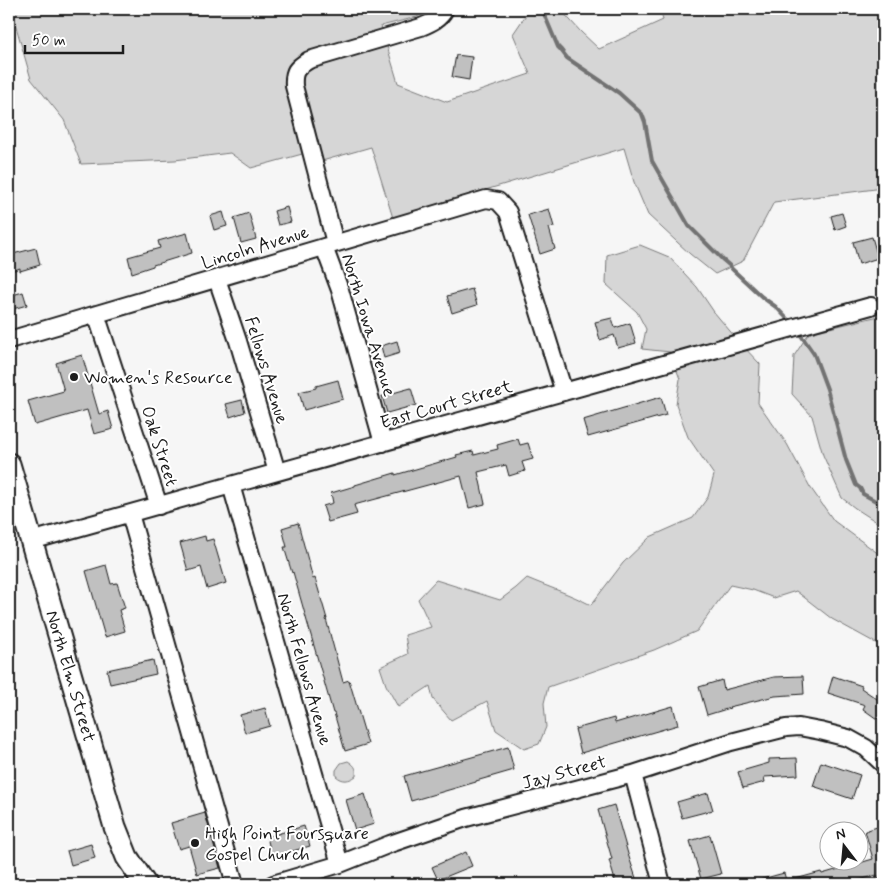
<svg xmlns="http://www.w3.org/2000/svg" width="892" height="893" font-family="Mynerve,sans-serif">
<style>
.green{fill:#d6d6d6;stroke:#797979}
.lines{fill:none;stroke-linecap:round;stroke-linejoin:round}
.stream{stroke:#727272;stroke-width:4}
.building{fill:#c0c0c0;stroke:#1c1c1c}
.minor-casing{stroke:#1c1c1c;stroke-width:20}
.major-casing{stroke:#1c1c1c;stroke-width:25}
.minor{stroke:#fff;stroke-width:16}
.major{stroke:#fff;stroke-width:21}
.poi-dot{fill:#1c1c1c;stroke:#fff;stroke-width:2}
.labels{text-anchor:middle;stroke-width:4;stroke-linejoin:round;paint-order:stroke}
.street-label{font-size:18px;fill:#1c1c1c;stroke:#fff}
.poi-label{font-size:18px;fill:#1c1c1c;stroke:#fff;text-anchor:start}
</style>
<rect width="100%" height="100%" fill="#f6f6f6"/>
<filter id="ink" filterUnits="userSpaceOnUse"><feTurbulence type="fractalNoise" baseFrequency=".02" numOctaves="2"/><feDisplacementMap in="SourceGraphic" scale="10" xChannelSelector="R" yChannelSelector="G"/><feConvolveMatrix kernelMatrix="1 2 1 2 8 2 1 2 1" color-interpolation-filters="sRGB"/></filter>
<g filter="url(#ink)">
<path class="green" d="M11,9H429L417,17L381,26L398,83L447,102L530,74L513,34L530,9H560L581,32L599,49L663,20L660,9H883V188L774,202L743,261L715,274L690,254L648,215L634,182L624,148L393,218L371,147L322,161L317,150L251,168L230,153L175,160L81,164L64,120L31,79Z
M640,245L669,257L697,287L714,312L740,343L760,364L758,403L787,444L810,487L834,521L883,557V647L832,619L796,591L774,598L753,590L730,585L697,631L654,650L548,687L544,703L546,727L539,744L524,749L496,730L487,701L451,720L433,699L430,686L398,707L386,685L380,667L408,654L405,635L431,627L418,599L436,580L500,600L516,588L527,578C548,587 570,594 591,605L623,563L650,537L693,518L708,497L714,475L688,437L676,404L680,379L670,352L642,349L646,329L637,312L606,284L607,255Z
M883,315V526L855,508L842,498L823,455L812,416L792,394L794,356L809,333Z
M348,761C354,765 357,767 356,776C349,781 343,782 336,776V770L341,763Z"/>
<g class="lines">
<path class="stream" d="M542,9L558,47L561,50L567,58L619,93L642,114L645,122L652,161L689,226L723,260L730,266L732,269L762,297L776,307L792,324
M798,331L814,354L827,389L846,460L856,485L860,488L863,494L883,505"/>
</g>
<path class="building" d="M456,55L472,57L469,80L452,77Z
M287,207L291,222L278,225L274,211Z
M549,209L554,227L549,228L555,249L540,254L528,215Z
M223,212L227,226L214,230L210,216Z
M249,213L256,239L241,243L234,218Z
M842,213L846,226L835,230L831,216Z
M187,233L192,253L153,265V266L132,273L128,257L160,248L158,241Z
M872,237L878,258L859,264L853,242Z
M36,248L40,265L20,271V268L9,272V255Z
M472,289L477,305L452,313L447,296Z
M23,292L27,305L9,310V296Z
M612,318L615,328L630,323L636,343L618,348L614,335L600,340L595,322Z
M397,341L400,353L384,358L381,346Z
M82,355L99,414L108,411L113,429L94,434L87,410L35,425L28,401L64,391L56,363Z
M338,380L343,399L304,410L299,392L316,388V386Z
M411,388L416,405L387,413L382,396Z
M661,397L666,415L588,437L583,420Z
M242,400L245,412L230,417L226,404Z
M518,439L520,445L528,443L533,459L522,462L525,471L509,476L506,465L478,472L485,504L469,508L461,476L354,505L357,514L328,522L323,506L333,503L331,493L355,486V485L395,473V475L457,457L456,455L473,451L474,455L498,449L497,445Z
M298,523L313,579L315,578L327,619H326L343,682L349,680L368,744L345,751L334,713H333L293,572L292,573L284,547H287L282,528Z
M205,536L206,541L213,539L226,583L207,589L201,567L188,571L180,543Z
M106,565L111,584L117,583L125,608L119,610L125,631L105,637L86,571Z
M153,660L156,674L110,684L107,670Z
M803,676L804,694L775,696L729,707L730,708L707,715L699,687L722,680L724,690L774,677Z
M833,676L862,686L861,688L883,703V710L877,719L863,709L865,705L828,693Z
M673,706L678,725L581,753L575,729L614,718L615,723Z
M265,708L270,726L245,733L240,715Z
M508,747L514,770L476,781V782L411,801L404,776Z
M797,758L798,775L764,777L765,782L743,788L738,772L769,763V759Z
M821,762L860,775L852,799L813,786Z
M708,793L713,810L682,818L677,802Z
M365,794L374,824L355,830L346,800Z
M614,805L628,854L638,884H616L609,860L612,859L598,810Z
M205,813L220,868L197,874L189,846L179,849L171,823Z
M883,825V884H880L877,875L845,884H788V881L821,872L822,874L873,859L865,831Z
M304,826L310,846L272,857L267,837Z
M710,835L721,874L701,879L690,841Z
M91,844L95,858L71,865L67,851Z
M466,852L472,866L438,880L432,867Z
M784,873L787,884H755V881Z"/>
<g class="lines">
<g class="minor-casing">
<path id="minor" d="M335,243L294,86C293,71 296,68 309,60L421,27C431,23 440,19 445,9
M324,247L340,290L383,443
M217,279L238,341L277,472
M96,314L159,506
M9,340L486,199L498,201L508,212L564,392
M231,485L340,864
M130,514L235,884
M31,541L871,306
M633,774L662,884
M273,884L340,864L390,844L466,818L633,774L731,742L786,728L799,727L820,731L848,738L866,748L883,764"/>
</g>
<g class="major-casing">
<g id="major">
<path id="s1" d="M9,464L115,827L127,857L145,884"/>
</g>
</g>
<use href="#minor" class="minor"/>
<use href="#major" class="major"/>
</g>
</g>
<g class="poi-dot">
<circle cx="74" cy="377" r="5"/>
<circle cx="195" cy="843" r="5"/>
</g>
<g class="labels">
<g class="street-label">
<text transform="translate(255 247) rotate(-17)" y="6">Lincoln Avenue</text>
<text transform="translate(369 325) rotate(73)" y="6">North Iowa Avenue</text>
<text transform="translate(267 370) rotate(73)" y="6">Fellows Avenue</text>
<text transform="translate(446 404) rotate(-16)" y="6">East Court Street</text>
<text transform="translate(160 446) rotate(72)" y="6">Oak Street</text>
<text transform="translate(305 669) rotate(74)" y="6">North Fellows Avenue</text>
<text dy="6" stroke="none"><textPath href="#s1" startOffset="221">North Elm Street</textPath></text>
<text transform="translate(564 772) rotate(-15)" y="6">Jay Street</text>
</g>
<g class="poi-label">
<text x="84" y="383">Women's Resource</text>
<text x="205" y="839">High Point Foursquare<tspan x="205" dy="21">Gospel Church</tspan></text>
</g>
</g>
<rect width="892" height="893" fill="none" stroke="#fff" stroke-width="30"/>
<rect x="15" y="15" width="862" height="863" fill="none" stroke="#1c1c1c" stroke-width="2" filter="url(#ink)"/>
<g transform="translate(844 846) rotate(344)"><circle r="24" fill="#ffffff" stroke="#a4a4a4"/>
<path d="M0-4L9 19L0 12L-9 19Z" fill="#1c1c1c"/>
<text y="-8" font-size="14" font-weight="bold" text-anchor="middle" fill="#1c1c1c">N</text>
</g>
<path d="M25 45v8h98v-8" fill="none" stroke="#1c1c1c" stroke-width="2.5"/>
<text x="32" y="45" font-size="15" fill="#1c1c1c" stroke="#ffffff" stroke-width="4" paint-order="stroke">50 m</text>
</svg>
